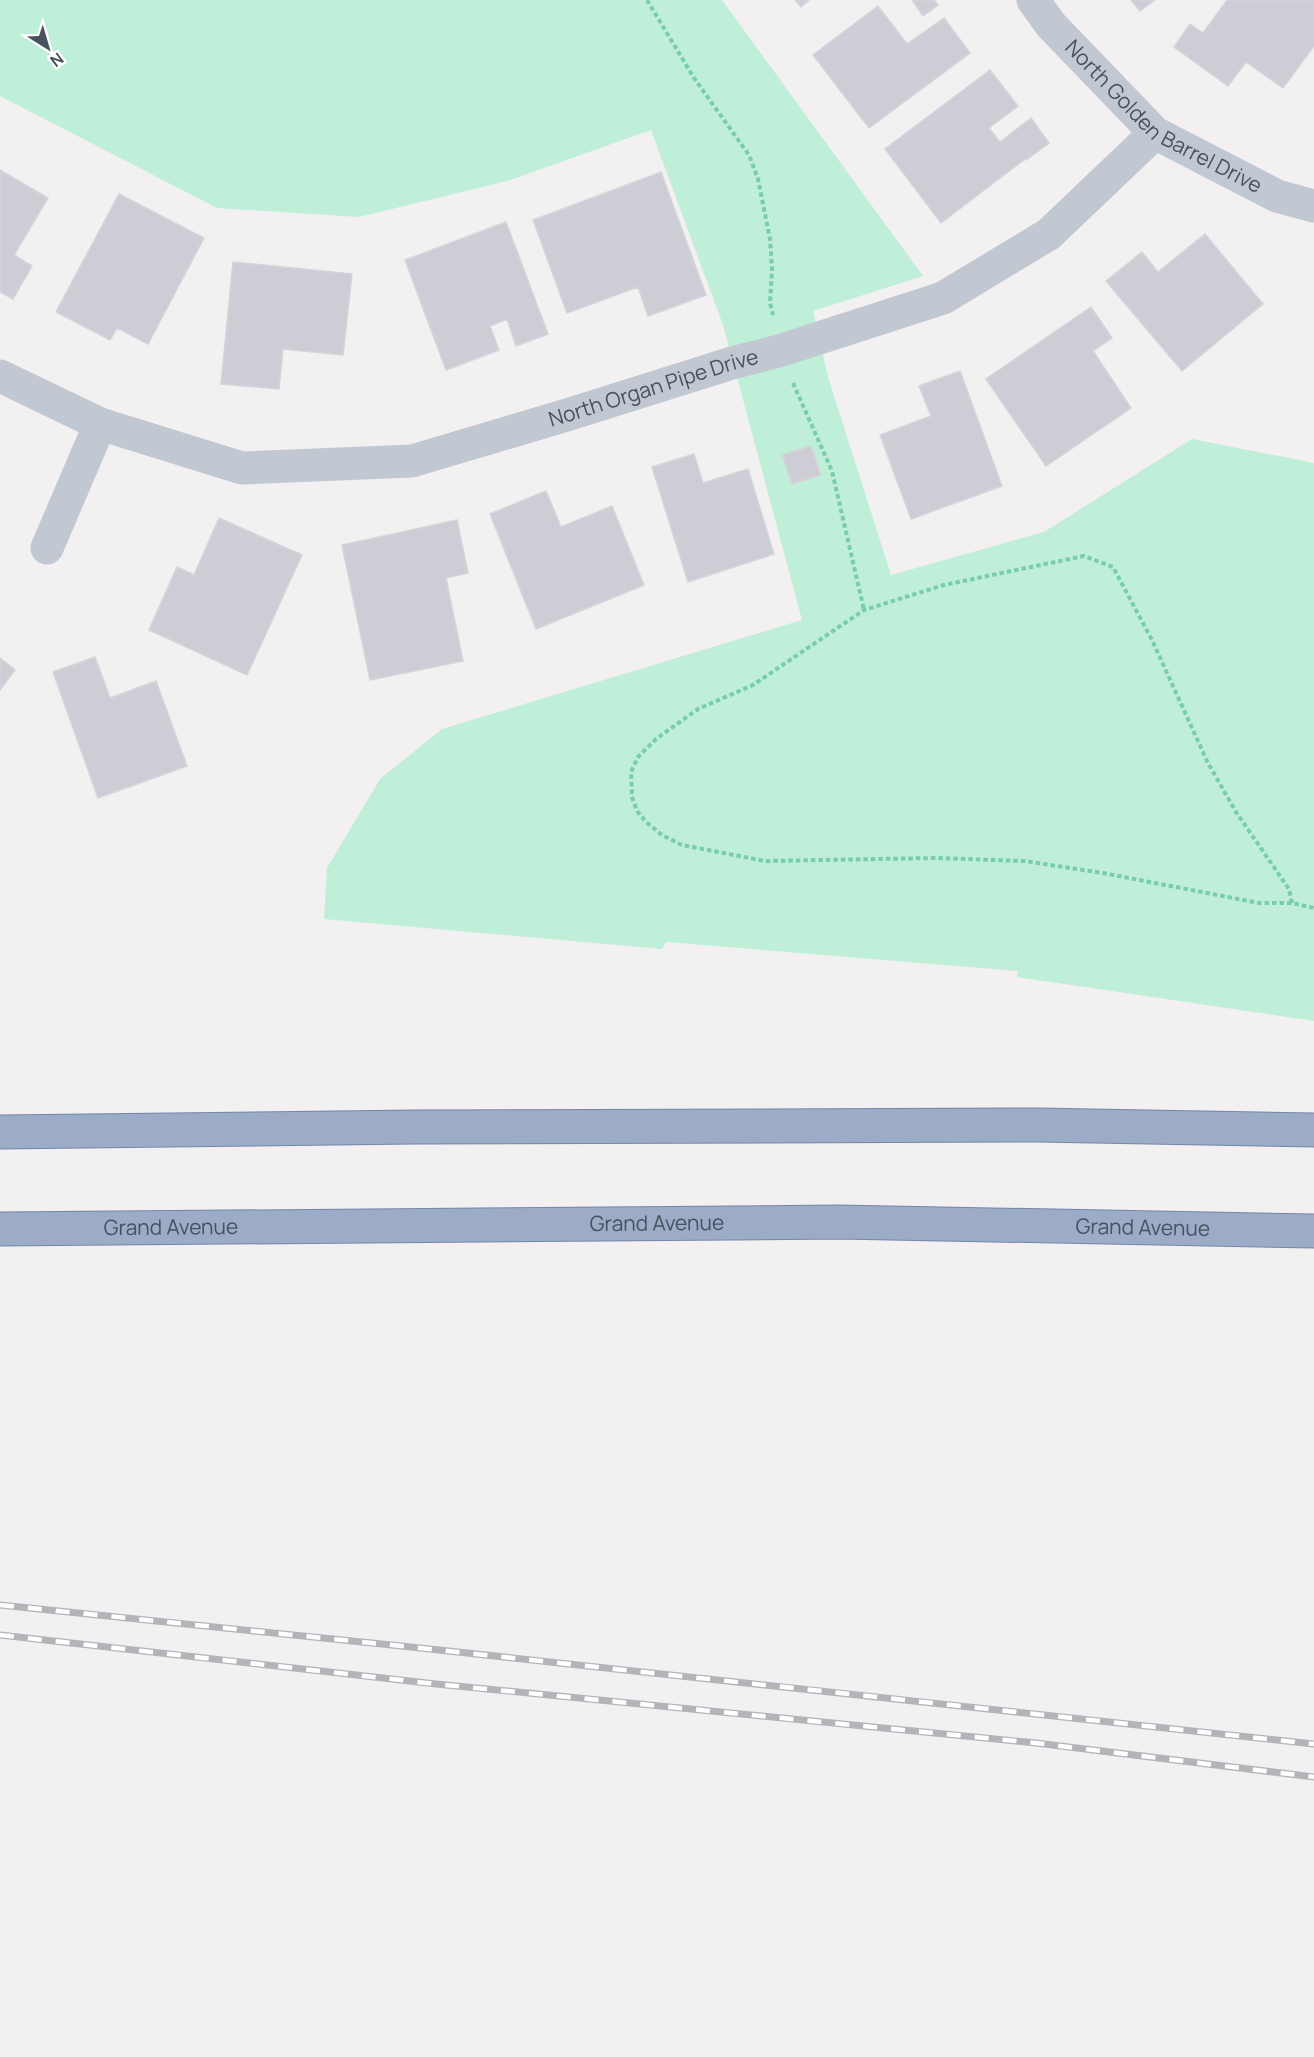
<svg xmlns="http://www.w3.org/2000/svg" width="1314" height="2057" font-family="Manrope,sans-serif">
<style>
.green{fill:#bfefd8}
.building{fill:#cdced5;stroke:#d4d5db;stroke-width:1.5}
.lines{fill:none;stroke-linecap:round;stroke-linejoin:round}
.trunk-casing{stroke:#7486aa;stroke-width:35}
.path{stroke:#77cdae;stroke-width:4;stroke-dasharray:4.5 3;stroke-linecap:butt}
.minor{stroke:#c1c8d2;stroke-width:33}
.trunk{stroke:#9cabc6;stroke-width:33}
.rail-casing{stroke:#b2b4ba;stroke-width:7}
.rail{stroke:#fff;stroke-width:4.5;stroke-dasharray:14;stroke-linecap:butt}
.labels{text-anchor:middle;stroke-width:5;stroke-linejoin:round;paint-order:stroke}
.street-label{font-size:21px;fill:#48515e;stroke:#fff}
</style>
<rect width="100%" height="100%" fill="#f2f0f0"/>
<path class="green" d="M0,0H722L923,276L813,311L828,377L891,575L1044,532L1192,439L1314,463V1021L1017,977L1018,971L666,942L662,949L324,919L327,868L380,779L442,729L802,620L723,325L651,130L507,181L359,217L217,208L0,96Z"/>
<path class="building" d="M795,0H809L801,7Z
M912,0H934L938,5L923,16Z
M1131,0H1155L1140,11Z
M1227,0H1314V46L1283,88L1246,62L1228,86L1174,47L1190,24L1203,33Z
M878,6L907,44L944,18L970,53L869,128L813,55Z
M990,70L1018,106L989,128L1000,142L1031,118L1049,143L1026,160L1025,159L941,223L885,149Z
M0,170L48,198L14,255L32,266L13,299L0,292Z
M661,172L706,295L648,316L638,287L567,313L533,220Z
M119,194L204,238L148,344L117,328L110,340L56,312Z
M506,222L548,334L516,346L507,319L490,326L499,350L446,370L405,260Z
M1205,234L1263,304L1182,371L1106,281L1142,252L1158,272Z
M233,262L352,274L343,355L283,349L279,389L221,384Z
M1091,307L1112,338L1093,351L1131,408L1046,466L986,379Z
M960,371L1002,486L911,519L880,435L931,416L919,386Z
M811,446L821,475L792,484L782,455Z
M694,454L703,483L748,469L774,554L688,582L652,467Z
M546,491L561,527L612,506L644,585L536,629L490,514Z
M219,518L302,555L247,675L149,630L177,567L194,575Z
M457,520L468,573L446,578L463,661L370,680L342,545Z
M95,657L110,698L156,681L187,766L98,798L53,672Z
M0,658L15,670L0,690Z"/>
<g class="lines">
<g class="trunk-casing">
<g id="trunk">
<path d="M0,1132L414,1127L1038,1125L1314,1130"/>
<path id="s3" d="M0,1229L839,1222L1314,1231"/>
</g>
</g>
<path class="path" d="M647,0L694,78L749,155L758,179L770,239L772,270L770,303L773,315
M793,383L832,471L864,610
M1292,903L1289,889L1236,812L1208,763L1152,640L1113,567L1084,556L944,585L864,610L753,685L698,709L656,739L638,757L631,772L632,797L637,811L646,822L662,835L682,845L765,861L935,858L1024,861L1103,873L1259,903H1292L1314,908"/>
<g class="minor">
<path id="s1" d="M1033,0L1051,25L1155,133L1277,196L1314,206"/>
<path id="s2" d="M0,376L100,424L242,468L412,461L570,414L732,363L782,350L943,298L1049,234L1155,133"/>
<path d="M47,548L100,424"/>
</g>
<use href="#trunk" class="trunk"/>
<g class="rail-casing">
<path id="rail" d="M0,1605L411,1647L1314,1744
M0,1635L436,1684L1036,1743L1314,1777"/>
</g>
<use href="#rail" class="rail"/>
</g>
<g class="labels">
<g class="street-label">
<text dy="7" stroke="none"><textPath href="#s1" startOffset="178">North Golden Barrel Drive</textPath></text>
<text dy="7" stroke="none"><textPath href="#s2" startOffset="682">North Organ Pipe Drive</textPath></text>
<text dy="7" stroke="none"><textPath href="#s3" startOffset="657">Grand Avenue</textPath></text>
<text dy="7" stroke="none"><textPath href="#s3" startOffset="171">Grand Avenue</textPath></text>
<text dy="7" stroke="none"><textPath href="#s3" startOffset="1143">Grand Avenue</textPath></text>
</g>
</g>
<g transform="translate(48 48) rotate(143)" stroke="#ffffff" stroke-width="4.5" paint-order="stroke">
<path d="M0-4.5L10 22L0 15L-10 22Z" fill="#48515e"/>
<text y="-9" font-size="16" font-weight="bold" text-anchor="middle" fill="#48515e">N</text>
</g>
</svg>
